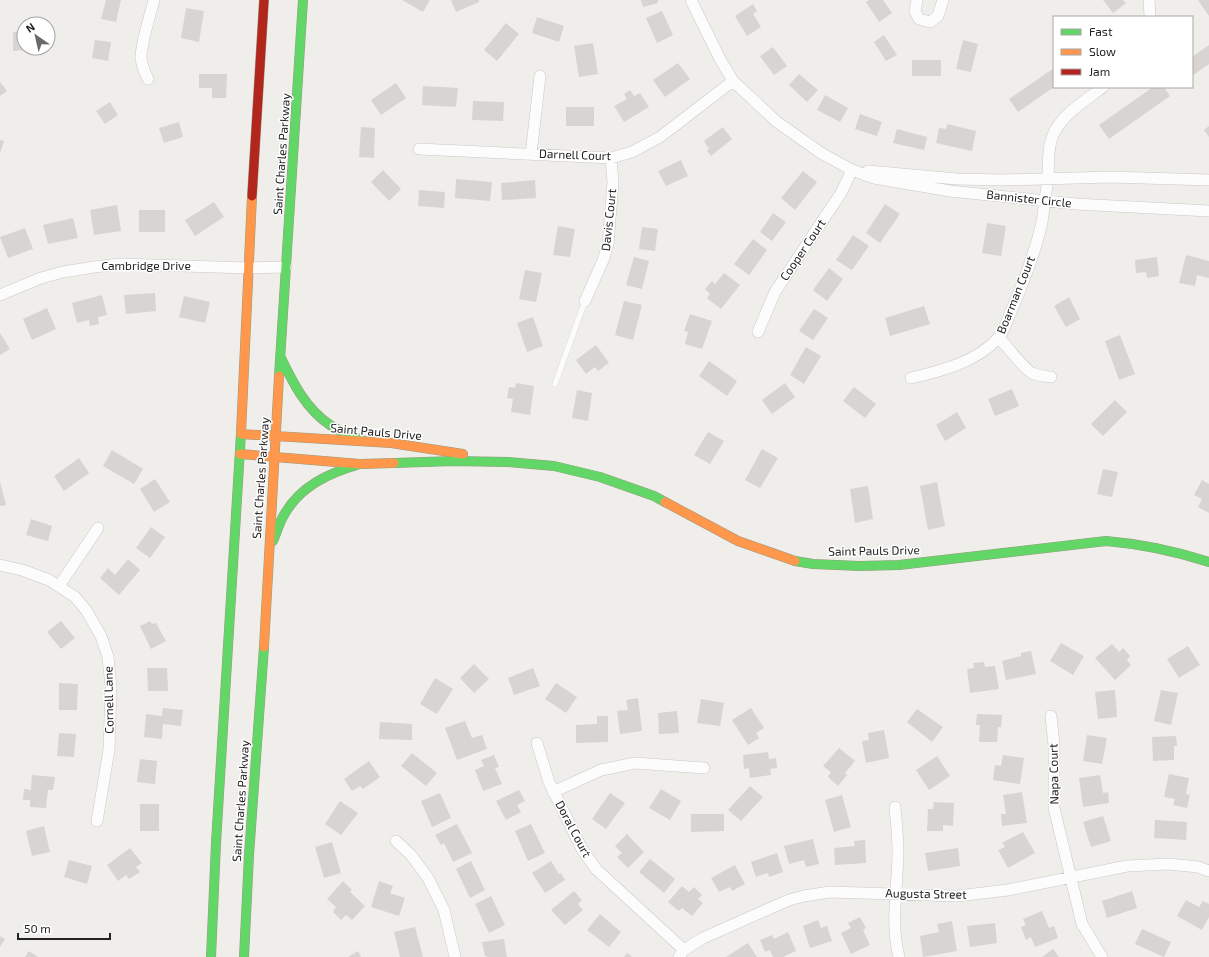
<svg xmlns="http://www.w3.org/2000/svg" width="1209" height="957" font-family="'Exo 2',sans-serif">
<style>
.building{fill:#d7d4d2}
.lines{fill:none;stroke-linecap:round;stroke-linejoin:round}
.lane-casing{stroke:#c9c8c7;stroke-width:6}
.street-casing{stroke:#c9c8c7;stroke-width:12}
.fast-casing{stroke:#999a82;stroke-width:10}
.slow-casing{stroke:#999a82;stroke-width:10}
.jam-casing{stroke:#999a82;stroke-width:10}
.lane{stroke:#fdfcfc;stroke-width:5.5}
.street{stroke:#fdfcfc;stroke-width:11}
.fast{stroke:#63d668;stroke-width:9}
.slow{stroke:#ff974d;stroke-width:9}
.jam{stroke:#b3261e;stroke-width:9}
.labels{text-anchor:middle;stroke-width:3;stroke-linejoin:round;paint-order:stroke}
.street-label{font-size:12px;fill:#222;stroke:#fff}
</style>
<rect width="100%" height="100%" fill="#f0eeeb"/>
<path class="building" d="M106,0H121L116,22L101,19Z
M402,0H430L423,12Z
M451,0H479V2L456,12Z
M641,0H658V3L643,7Z
M869,0H883L892,13L879,22L866,2Z
M1103,0H1123L1126,3L1113,13Z
M1198,0H1209V16Z
M753,4L757,11L753,14L761,27L747,36L735,16Z
M186,8L204,11L199,42L181,38Z
M662,11L673,35L657,43L646,18Z
M537,17L564,26L559,42L532,33Z
M506,23L519,34L497,61L484,50Z
M24,31V48H28V50L13,51V32Z
M884,35L897,55L886,61L874,42Z
M95,40L111,42L108,61L92,58Z
M963,40L978,44L971,72L956,69Z
M593,43L598,74L579,77L574,46Z
M1209,45V64L1192,76V57Z
M773,47L787,66L774,75L760,56Z
M912,60H941V76H912Z
M678,63L690,79L665,97L653,80Z
M1054,68V87L1018,112L1009,99Z
M199,74H227L226,98H212V88H199Z
M799,74L818,90L807,102L789,85Z
M0,82L7,91L0,96Z
M396,83L406,98L381,115L371,100Z
M423,86L458,88L456,107L422,105Z
M1153,87H1164L1170,96L1109,139L1099,125Z
M630,90L634,96L640,93L649,107L624,122L614,106L627,99L624,94Z
M825,95L848,108L840,122L817,110Z
M473,101L504,102L503,121L472,120Z
M110,102L118,115L105,124L96,111Z
M566,107H594V126H566Z
M860,114L882,122L877,136L855,129Z
M179,122L183,137L164,143L159,128Z
M947,124L976,131L972,151L936,143L939,128L946,129Z
M1209,126V137L1204,130Z
M361,127L375,128L374,158L359,157Z
M723,127L732,139L711,156L707,151L709,149L704,141Z
M897,129L927,137L924,150L893,143Z
M0,140L4,141L0,153Z
M681,160L688,176L666,186L658,171Z
M383,170L401,189L389,201L371,182Z
M803,171L817,182L795,210L781,198Z
M456,179L492,182L490,201L455,198Z
M535,180L536,198L502,200L501,183Z
M419,190L445,192L444,208L418,206Z
M214,202L224,217L195,236L185,220Z
M885,204L900,214L880,243L866,233Z
M117,205L121,231L94,235L90,210Z
M139,210H165V232H139Z
M773,213L786,222L772,241L760,232Z
M73,218L78,238L48,244L43,225Z
M987,223L1006,226L1001,256L982,253Z
M558,226L575,229L570,257L553,255Z
M642,227L658,229L655,251L639,249Z
M25,228L33,249L8,258L0,237Z
M853,235L869,246L852,270L836,260Z
M753,239L767,250L749,275L734,264Z
M1186,255L1209,261V278L1197,275L1195,286L1179,283Z
M634,257L649,261L642,289L626,285Z
M1157,257L1159,276L1147,278L1146,272L1136,273L1135,260Z
M829,268L843,279L827,301L813,290Z
M525,270L542,273L536,302L519,299Z
M724,273L740,285L721,309L707,298L710,294L705,289L712,281L715,284Z
M155,293L156,311L126,314L124,295Z
M102,295L107,315L98,317L99,324L90,326L89,320L77,323L72,303Z
M184,296L210,302L205,323L179,317Z
M1069,297L1080,319L1066,327L1054,306Z
M624,301L642,305L633,340L615,335Z
M924,306L930,324L890,336L885,318Z
M47,308L56,329L32,340L23,319Z
M814,309L828,318L813,340L799,331Z
M690,314L712,321L702,349L685,344L688,332L684,331Z
M533,317L543,346L527,352L517,323Z
M0,333L10,349L0,355Z
M1120,335L1135,374L1119,380L1105,341Z
M596,345L609,363L598,371L595,367L586,374L576,360Z
M806,347L821,356L804,384L790,375Z
M709,361L737,381L727,396L699,376Z
M516,383L534,386L530,415L511,412L513,399L507,398L509,387L515,388Z
M785,383L795,397L772,414L762,400Z
M854,387L876,404L865,418L843,401Z
M1012,389L1019,406L995,416L988,399Z
M577,390L592,393L588,421L572,418Z
M1115,400L1127,412L1103,436L1091,424Z
M957,412L966,428L945,441L936,425Z
M708,432L724,441L710,464L694,455Z
M762,449L778,458L760,488L745,480Z
M112,450L143,469L134,484L103,466Z
M79,458L89,473L64,491L54,476Z
M1103,469L1118,472L1112,497L1097,494Z
M155,479L170,502L154,512L140,489Z
M1202,480L1209,484V513L1198,507L1202,499L1194,495Z
M0,482L6,505L0,506Z
M937,482L945,526L928,530L920,486Z
M868,486L873,519L855,523L850,489Z
M31,519L52,526L48,541L26,535Z
M151,527L165,537L150,558L136,548Z
M128,559L140,570L119,595L100,578L108,568L115,575Z
M61,621L75,638L61,649L47,632Z
M150,621L152,624L156,623L166,641L151,649L140,626Z
M1061,643L1084,656L1073,675L1050,661Z
M1112,644L1119,652L1123,648L1130,656L1127,660L1131,665L1115,680L1095,658Z
M1188,646L1200,665L1179,678L1167,659Z
M1031,651L1036,674L1006,680L1002,661L1021,656V653Z
M984,662L985,667L995,666L999,689L970,693L967,669L974,668L973,663Z
M474,664L489,679L474,693L460,678Z
M147,668H167L168,691H148Z
M533,668L540,686L514,695L508,678Z
M435,678L453,689L437,714L420,704Z
M59,683L78,684L77,710H59Z
M556,683L577,697L566,713L545,699Z
M1115,690L1117,717L1098,719L1095,692Z
M1161,690L1178,693L1171,725L1154,721Z
M638,698L642,731L620,734L617,711L628,710L626,700Z
M701,699L724,703L720,726L697,723Z
M163,708L183,710L181,726L163,724L162,739L144,737L146,714L162,716Z
M751,708L764,728L756,733L759,738L748,745L732,720Z
M917,709L943,727L932,742L907,722Z
M677,711L679,733L659,734L658,713Z
M977,714L1002,715L1001,727H998L997,742H979L980,725H976Z
M597,716H608V742L576,743V725L597,724Z
M465,721L472,738L482,735L487,749L457,760L445,728Z
M380,722L412,724V740L379,739Z
M884,730L889,758L866,763L862,741L869,740L868,733Z
M59,733L76,734L74,757L57,756Z
M1087,735L1107,738L1102,764L1083,761Z
M1176,736L1177,746H1174V760L1153,761L1152,737Z
M839,748L855,761L845,773L847,775L838,786L828,777L831,772L823,766Z
M768,752L769,759L776,758L777,768L770,769L771,775L750,778L749,768L744,769L743,755Z
M412,753L437,773L426,786L401,766Z
M494,755L499,767L495,768L502,784L483,791L475,770L484,766L481,760Z
M1003,755L1024,758L1020,784L993,780L995,765L1001,766Z
M937,756L950,776L929,790L916,770Z
M140,759L157,761L155,784L137,782Z
M369,761L380,777L363,789L360,786L352,791L344,779Z
M1169,774L1189,778L1186,794L1190,795L1187,808L1173,805L1175,799L1164,797Z
M32,775L55,777L53,790H48L46,808L30,807V800H23L24,789L31,790Z
M1100,775L1103,793L1108,792L1109,803L1083,807L1079,778Z
M750,786L763,797L741,821L728,810Z
M661,789L681,801L670,820L649,808Z
M519,790L525,801L517,805L521,812L506,820L496,801Z
M1022,792L1027,823L1002,826L1001,814H1006L1003,795Z
M440,793L451,818L432,827L421,801Z
M610,793L625,803L606,829L592,819Z
M842,795L851,827L834,832L825,800Z
M340,801L358,813L341,835L325,824Z
M934,802L954,803L953,826L943,825V831H927L928,809H933Z
M140,804H159V831H140Z
M691,814H724V831L691,832Z
M1103,816L1111,841L1091,847L1083,822Z
M1155,820L1187,822L1186,840L1154,838Z
M457,824L472,853L453,862L444,843L441,845L435,835Z
M531,824L545,853L528,861L515,831Z
M44,826L50,852L32,856L26,831Z
M1023,832L1035,853L1008,868L998,850L1005,847L1002,843Z
M627,834L644,852L628,868L617,857L622,853L615,846Z
M813,839L819,864L806,867L804,860L789,864L784,846Z
M865,840L866,863L835,865L834,848L855,846L854,841Z
M332,842L341,873L324,878L315,847Z
M130,848L142,863L136,867L140,872L129,879L126,875L118,881L107,865Z
M958,848L960,866L928,871L925,853Z
M777,853L783,872L769,877L768,873L756,877L751,862Z
M650,859L675,879L664,893L639,872Z
M69,860L92,866L87,884L64,877Z
M471,861L485,890L470,898L456,869Z
M551,861L559,874L561,873L565,880L545,893L532,873Z
M735,865L745,884L732,891L730,887L719,892L711,878Z
M343,881L352,890L350,892L365,906L352,920L346,915L341,920L333,912L336,907L327,899Z
M379,881L393,886L390,893L405,898L399,916L371,907Z
M682,886L689,892L694,887L702,895L698,899L703,903L692,916L682,908L679,911L668,902Z
M574,891L582,900L578,904L583,910L565,925L551,910Z
M1132,891L1137,908L1107,918L1102,901Z
M491,896L505,925L489,933L475,904Z
M1186,900L1199,907L1203,901L1209,904V917L1202,930L1177,916Z
M1042,911L1049,928L1054,926L1058,938L1035,947L1031,937L1026,940L1021,927L1026,925L1023,919Z
M600,914L621,932L609,947L587,930Z
M860,917L866,928L863,930L870,945L851,954L841,933L851,928L848,923Z
M818,920L821,928L827,926L832,941L810,948L803,926Z
M952,921L957,951L923,957L920,936L939,932L937,924Z
M995,923L997,943L970,947L967,926Z
M415,927L423,957H400L394,932Z
M1142,929L1171,942L1164,957L1135,944Z
M788,932L796,951L783,957H773L770,950L765,952L760,940L772,935L774,939Z
M0,936L5,939L0,947Z
M504,939L507,957H487V956H485L482,942Z
M748,943L757,957H726Z
M1053,949L1059,957H1042Z
M29,951L38,957H25Z
M358,951L361,957H348Z
M627,953L632,957H624Z"/>
<g class="lines">
<g class="lane-casing">
<path id="lane" d="M555,384L585,301"/>
</g>
<g class="street-casing">
<path id="street" d="M691,0L720,59L733,81L777,122L821,153L852,170L874,178L950,191L1076,204L1209,211
M917,0L915,11L919,19L930,22L938,16L943,0
M1149,0L1150,17
M148,79C145,73 142,66 141,58C141,43 150,16 154,0
M419,149L611,158L632,152L660,137L733,81
M531,154L540,76
M868,171L957,179L1003,180L1111,177L1209,180
M0,295L41,278L63,272L94,267L120,264L248,268L286,267
M585,301L604,258L608,244L613,182L611,158
M758,332L775,292L841,193L852,170
M999,338C1008,347 1022,367 1032,373C1038,376 1045,376 1051,377
M911,378C941,371 977,362 998,338C1004,332 1007,321 1010,314C1023,284 1035,254 1042,222C1044,210 1045,198 1047,186C1050,169 1046,151 1053,135C1062,114 1085,101 1103,87
M0,565L22,570L49,580L75,597L86,610L101,636L108,657L111,687L109,750L97,821
M59,586L98,528
M1051,716L1054,745V808L1082,924L1102,957
M537,743L549,782L582,849L596,869L684,950
M553,792L601,770L635,763L704,768
M895,807C896,821 898,836 898,850C898,886 890,922 899,957
M396,841L411,855L428,878L444,910L455,957
M679,957L684,950L703,938L764,911L789,900L804,896L830,892L957,896L1008,890L1127,866L1169,864L1198,867L1209,871"/>
</g>
<g class="fast-casing">
<path id="fast" d="M281,358C293,383 306,409 330,425C341,432 353,436 364,441
M279,376L303,0
M394,463L454,461L508,462L554,466L600,477L654,496L665,502
M273,541C277,532 279,523 284,515C300,486 329,473 360,464
M795,561L813,564L860,566L899,565L1106,541C1142,544 1175,551 1209,562
M211,957L216,843L241,433
M244,957L249,855L264,647"/>
</g>
<g class="slow-casing">
<path id="slow" d="M241,433L252,196
M241,434L391,443L463,454
M240,454L360,464L394,463
M665,502L738,541L795,561
M264,647L279,376"/>
</g>
<g class="jam-casing">
<path id="jam" d="M252,196L264,0"/>
</g>
<use href="#lane" class="lane"/>
<use href="#street" class="street"/>
<use href="#fast" class="fast"/>
<use href="#slow" class="slow"/>
<use href="#jam" class="jam"/>
</g>
<g class="labels">
<g class="street-label">
<text transform="translate(282 154) rotate(-86)" y="4">Saint Charles Parkway</text>
<text transform="translate(575 155) rotate(2)" y="4">Darnell Court</text>
<text transform="translate(1029 199) rotate(6)" y="4">Bannister Circle</text>
<text transform="translate(609 220) rotate(-84)" y="4">Davis Court</text>
<text transform="translate(803 250) rotate(-56)" y="4">Cooper Court</text>
<text x="146" y="270">Cambridge Drive</text>
<text transform="translate(1016 295) rotate(-68)" y="4">Boarman Court</text>
<text transform="translate(376 432) rotate(5)" y="4">Saint Pauls Drive</text>
<text transform="translate(261 478) rotate(-86)" y="4">Saint Charles Parkway</text>
<text transform="translate(874 551) rotate(-1)" y="4">Saint Pauls Drive</text>
<text transform="translate(109 700) rotate(-91)" y="4">Cornell Lane</text>
<text transform="translate(1054 774) rotate(-91)" y="4">Napa Court</text>
<text transform="translate(241 801) rotate(-86)" y="4">Saint Charles Parkway</text>
<text transform="translate(573 829) rotate(62)" y="4">Doral Court</text>
<text transform="translate(926 894) rotate(1)" y="4">Augusta Street</text>
</g>
</g>
<rect x="1053" y="16" width="140" height="72" fill="#ffffff" stroke="#a7a7a7"/>
<rect x="1061" y="29" width="20" height="6" fill="#63d668" stroke="#a7a7a7"/>
<text x="1089" y="36" font-size="12" fill="#222222">Fast</text>
<rect x="1061" y="49" width="20" height="6" fill="#ff974d" stroke="#a7a7a7"/>
<text x="1089" y="56" font-size="12" fill="#222222">Slow</text>
<rect x="1061" y="69" width="20" height="6" fill="#b3261e" stroke="#a7a7a7"/>
<text x="1089" y="76" font-size="12" fill="#222222">Jam</text>
<g transform="translate(36 36) rotate(326)"><circle r="19" fill="#ffffff" stroke="#a7a7a7"/>
<path d="M0-3L7 15L0 10L-7 15Z" fill="#6a6968"/>
<text y="-6" font-size="11" font-weight="bold" text-anchor="middle" fill="#222222">N</text>
</g>
<path d="M18 933v6h92v-6" fill="none" stroke="#222222" stroke-width="2"/>
<text x="24" y="933" font-size="12" fill="#222222" stroke="#ffffff" stroke-width="3" paint-order="stroke">50 m</text>
</svg>
